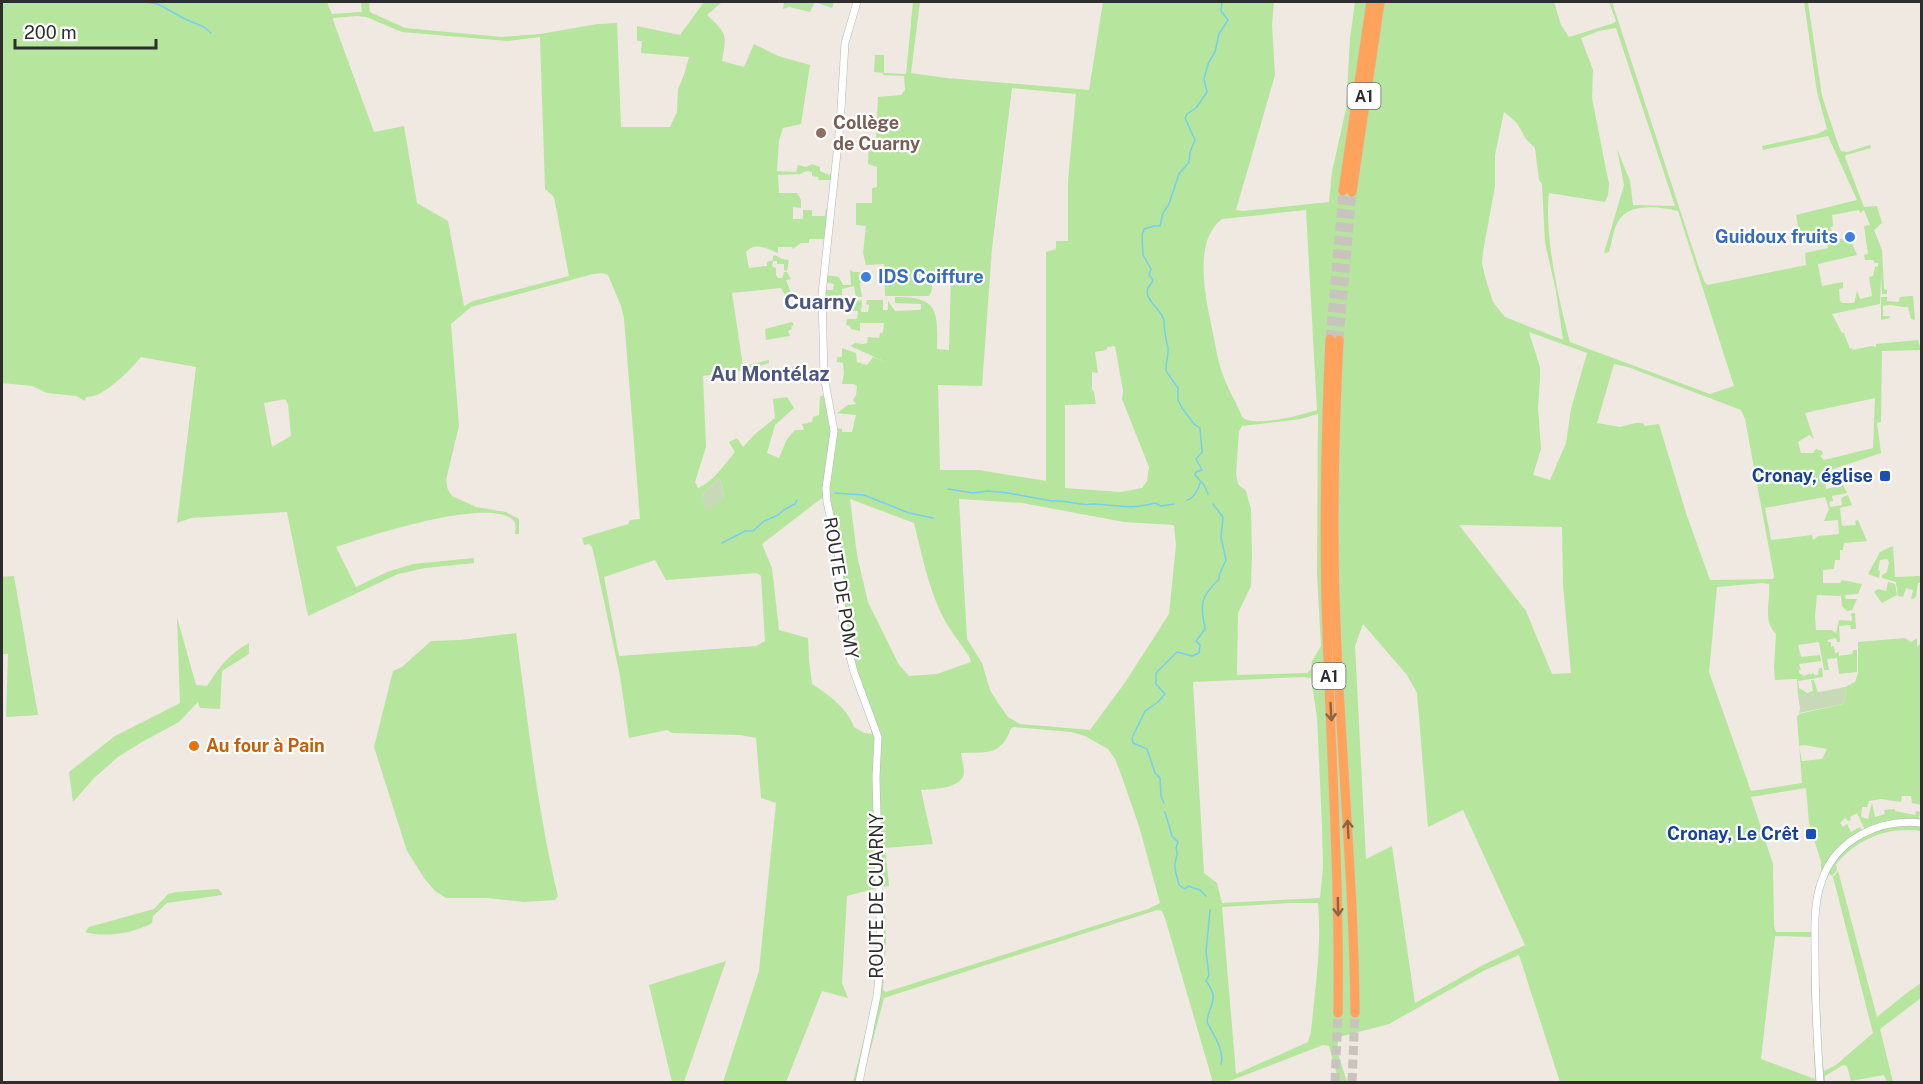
<svg xmlns="http://www.w3.org/2000/svg" width="1923" height="1084" font-family="'Public Sans',sans-serif">
<style>
.green{fill:#b6e59e;fill-rule:evenodd}
.cemetery{fill:#c8d9b8}
.lines{fill:none;stroke-linecap:round;stroke-linejoin:round}
.stream{stroke:#75cff0;stroke-width:1.5}
.highway-tunnel{stroke:#c8c4bd;stroke-width:9;stroke-dasharray:9 4.5;stroke-linecap:butt}
.secondary-casing{stroke:#b4b7c1;stroke-width:8}
.highway-casing{stroke:#c9c9c9;stroke-width:10}
.secondary{stroke:#fff;stroke-width:7}
.highway{stroke:#ffa35c;stroke-width:9}
.oneway{stroke:#8c6343}
.education-dot{fill:#8d6e63;stroke:#fff;stroke-width:2}
.shop-dot{fill:#3f7fe0;stroke:#fff;stroke-width:2}
.transit-dot{fill:#1a4fb4;stroke:#fff;stroke-width:2}
.food-dot{fill:#e8710a;stroke:#fff;stroke-width:2}
.labels{text-anchor:middle;stroke-width:4.5;stroke-linejoin:round;paint-order:stroke}
.shield{fill:#fff;stroke:#6d6d6d;stroke-width:1.5}
.shield-label{font-size:16px;font-weight:bold;fill:#2e2e2e}
.education-label{font-size:18px;font-weight:bold;fill:#785e54;stroke:#fff;text-anchor:start}
.shop-label{font-size:18px;font-weight:bold;fill:#366cbe;stroke:#fff;text-anchor:end}
.transit-label{font-size:18px;font-weight:bold;fill:#164399;stroke:#fff;text-anchor:end}
.street-label{font-size:18px;fill:#2e2e2e;stroke:#fff}
.food-label{font-size:18px;font-weight:bold;fill:#c56008;stroke:#fff;text-anchor:start}
.neighbourhood-label{font-size:20px;font-weight:bold;fill:#4d5680;stroke:#fff}
.quarter-label{font-size:21px;font-weight:bold;fill:#4d5680;stroke:#fff}
</style>
<rect width="100%" height="100%" fill="#efe9e1"/>
<path class="green" d="M2,2H327L332,14L362,12L361,2H369L370,12L405,28L502,37L540,34L598,24L617,23L621,127H670L677,112L678,89L684,75L689,57L641,53L642,41H637V26L680,35L704,2H722L707,15C727,34 727,33 722,61L744,67L754,44L778,56L810,65L801,124L783,128L779,141L777,171L796,172L798,165L806,167L812,164L820,167V171L829,175L832,172L831,180H819L818,177L812,176V172L806,171L800,174L778,175L779,193H797L801,200V208L793,207V219H803V210H812V216H825L826,209H829L826,239H809V243H801L793,249L792,247H778V253C768,249 755,241 746,252L749,268L767,266V262L773,260V256L775,255L782,259L789,260L787,271L784,270V264H777V261H773L772,266L776,268V275L778,278H782L784,272H787L791,279L786,280L791,293L785,295L781,288L732,293L743,366L769,360V363L747,370L703,376L706,447L695,482L698,488C713,482 725,464 735,452L729,442L737,438L743,447L755,434L775,418L773,399L787,397L794,408L775,425L767,453L779,458L787,439L795,430H804L802,424L812,422L813,417L819,415L820,396L828,395L834,428L842,429V432H852L856,415L837,413L848,405L856,404L853,400L856,395L857,386L853,384H842L844,374L843,363L837,362V357H842V348L856,353L857,362L867,365L873,357L886,362L850,346L855,343L863,344L867,343L868,337L879,338L880,333H883L884,323H860V331L851,329L850,326L846,325L847,319H857L858,311H848L849,304H841L862,300L861,312H868L869,305L866,304L867,300H883V310H888V301L895,311L919,310L921,309V304L895,303V297C938,296 938,311 937,349L949,350L951,273H932V290L929,296H885L884,264L866,265L863,253L866,226L856,225V203H872V188L877,187V167L868,164L869,138H876L878,97L901,95L905,90L904,76L883,75V73L874,72L875,55H884V73L906,74L913,2H920L911,73L946,78L1089,90L1103,2H1274L1272,25L1275,75L1236,210L1243,211L1329,202L1332,172L1346,109L1350,38L1355,2H1554L1561,25L1569,37L1614,23L1616,21L1609,2H1612L1698,265L1705,283L1708,285L1806,265L1805,253L1828,248L1826,237L1801,243L1796,215L1857,200L1828,136L1763,150L1762,146L1817,134L1827,129L1817,92L1804,2H1808L1822,96L1839,147L1841,151L1847,152L1870,145L1871,148L1846,155L1845,157L1864,207L1877,206L1882,223L1874,230L1882,250L1884,289L1887,290V294H1882L1881,277L1880,304L1832,314L1842,333H1844L1850,349L1852,348L1853,350L1871,346L1876,347V344L1918,340L1921,350L1882,351L1881,420V422L1877,423L1881,453L1831,470L1838,480L1825,483L1826,489L1843,485L1847,493L1832,496L1833,501L1829,502L1830,507L1842,505L1841,498L1848,495L1852,505L1840,508L1842,526L1856,525L1855,521L1858,520L1867,541L1844,543L1843,550H1840V560H1835L1834,569L1823,570V583H1840L1842,580L1862,584L1858,594L1845,595L1846,599H1857L1852,610L1847,611L1842,606L1841,596L1817,595L1815,616L1816,630H1832L1836,633L1839,620L1852,621L1851,613H1855L1856,629H1851L1850,625L1839,626L1840,642H1837L1836,638L1827,640L1828,642H1831V647L1834,646L1835,653L1839,652V656L1852,654L1853,650H1857V672L1839,674L1837,658L1827,659L1829,670H1824L1819,642L1798,645L1801,657L1820,655L1821,661L1799,664L1801,670H1799V673L1804,676L1810,673V675L1813,673L1814,675H1818L1819,668H1822L1823,677L1798,681L1799,688L1807,693L1813,691L1811,680H1814L1818,693L1798,696L1797,679L1775,680L1774,667L1776,634C1762,621 1771,600 1769,584L1762,583L1717,587L1709,672L1751,791L1802,783L1797,717L1799,714L1843,704L1846,698L1845,687L1855,682L1858,673V642L1905,638L1911,642L1917,638V647L1921,643V805L1912,803L1911,796H1902L1901,802L1881,799L1869,801L1867,807H1862L1861,817L1868,819L1872,803L1875,817L1885,814L1884,810L1895,809V811L1915,815L1916,811L1920,812L1919,818L1921,819V831C1888,826 1857,839 1836,864L1837,870L1832,876L1829,874C1810,912 1818,961 1820,1002C1821,1025 1821,1048 1824,1071L1836,1065L1873,1033L1833,877L1838,871L1877,1017L1908,992L1921,983V998L1880,1029L1893,1082H1887L1884,1075L1851,1081L1847,1066L1843,1065L1825,1076V1082H1607L1605,1081L1597,1082H1560L1519,955L1483,971L1389,1024L1339,1037L1337,1050L1347,1082H1339L1329,1046L1323,1045L1227,1082H1211L1212,1079L1165,918L1162,911L1157,910L884,998L862,1082H853L873,1003L879,956L877,888L847,896L842,983L848,998L822,991L786,1082H723L759,971L776,803L761,798L756,738L740,735L672,733L667,730L629,738L620,676L595,559L592,547L589,544L584,545L582,538L628,524L630,520L640,519L624,318L621,306L608,275L602,273L593,274L471,307L451,324L459,426L446,480L448,490L452,496L476,507L506,512L519,519V534H515C515,530 517,525 514,521C492,495 365,537 336,547L356,587L387,572L413,564L474,558V563L425,568L398,574L308,616L287,512L191,518L177,523L196,367L141,357C130,370 104,398 86,397L85,401L76,396L47,393L32,386L2,383ZM357,16L366,17L402,32L507,41L540,37L545,189L554,197L569,276L473,301L464,306L448,221L417,203L404,126L374,132L333,20V18ZM1616,28L1675,206L1633,205L1630,181L1617,149L1624,185L1604,253L1609,252C1612,242 1613,229 1619,220C1630,202 1661,207 1678,211L1734,386L1710,394L1570,342C1559,302 1544,235 1549,193L1605,202L1608,195L1609,184L1592,98L1593,70L1581,38L1599,31ZM1012,88L1076,94L1068,181V241H1056V249L1046,252V481L979,470H940L938,385L982,386L992,248ZM1504,112L1517,123L1526,139L1535,148L1539,180L1542,184L1545,243L1556,291L1563,340L1505,317L1493,302L1486,280L1482,264L1483,252L1495,186V155ZM1306,210L1317,410C1302,415 1253,428 1242,417C1237,403 1228,390 1223,375C1218,362 1216,348 1213,334C1207,303 1191,242 1222,219ZM1859,210L1860,213L1864,210L1870,225L1864,226L1868,254L1864,255L1865,260H1873L1875,263H1878V266L1875,267L1873,276L1869,277L1872,296L1860,299L1857,291L1854,303H1843L1840,301L1839,289L1843,288V282L1822,286L1818,264L1857,255L1851,241L1837,238L1830,228L1833,226L1832,215ZM1529,332L1587,353L1571,409L1566,443L1550,480L1533,475L1541,449L1538,408L1540,379V367ZM1115,346L1123,391L1122,399L1149,467L1147,481L1142,488L1121,492L1065,488V405L1096,404L1094,392L1092,389V372L1098,373L1095,352L1106,350L1108,347ZM1614,364L1628,367L1741,410L1745,419L1774,576L1773,579L1710,580L1686,513L1659,424L1645,426L1643,423H1635L1620,427L1597,423ZM1875,398L1873,448L1824,460L1820,456L1823,454L1822,451L1816,449L1813,453H1801L1798,442L1809,435L1814,439L1805,413ZM285,399L288,404L291,436L272,447L264,403ZM1318,414L1317,574L1321,646L1312,661L1311,669L1307,673L1237,675L1238,613L1251,586L1252,554L1251,509L1246,491L1238,484L1236,474L1239,431L1242,426L1301,419ZM720,478L724,498L706,508L702,494ZM1825,497L1829,509L1824,521L1838,520L1839,534L1819,536L1813,540L1812,535L1771,540L1765,508ZM822,498L825,503L836,568L839,617L872,734L864,733L854,727C848,709 828,694 812,684L809,660L808,638L779,630L772,568L762,544ZM850,499L914,523C922,555 928,587 943,617C950,631 961,644 969,656L971,662L937,674L909,676L899,665L868,602L857,555ZM959,499L1022,503L1124,522L1174,525L1176,545L1169,614L1126,681L1090,730L1020,724L1008,717L998,703L990,690L982,663L967,639ZM1459,525L1562,527L1563,584L1571,673L1552,674L1526,611ZM655,560L666,580L757,573L761,576L765,641L756,646L619,656L604,577ZM1363,624L1407,675L1417,693L1428,827L1463,810L1525,945L1483,965L1415,1003L1392,846L1366,859L1355,646ZM1303,677L1311,678L1317,717L1322,825L1323,868L1320,898L1222,903L1217,883L1204,873L1193,682ZM1014,727L1071,732L1085,736L1108,749L1115,759L1122,777L1139,826L1160,903L1148,909L886,992L883,990L886,942L885,911L881,912L880,887L889,886L885,848L933,844L921,790C933,789 962,789 964,773C964,767 962,759 961,753C986,752 1002,756 1011,728ZM1804,745L1827,749L1822,759L1802,761L1799,746ZM1806,788L1809,823L1821,862V871L1815,889L1812,907V932H1776L1774,926L1773,864L1751,797ZM1857,813L1866,832L1864,833L1860,827L1851,832L1847,824L1843,827L1840,823L1845,818L1848,821L1851,820L1850,817ZM1290,903H1318C1322,946 1315,989 1311,1032L1308,1042L1236,1074L1222,907ZM1775,936L1811,937V984L1815,1079L1761,1059Z
M784,2H834L832,8L815,2L810,12L789,7L783,9Z
M850,270L854,272H863L860,285L862,297H856L854,286L842,289V295L827,296L828,304H825V290H833L834,284L825,282L826,275L839,277L843,285H851Z
M1913,296L1915,320L1911,319L1908,307C1899,308 1892,303 1883,306V316H1890V318L1881,320V297H1887V301L1899,302L1900,297Z
M792,322L794,325L791,326L792,329L788,331L790,336L766,340L765,329Z
M1893,546L1895,577L1921,576V583H1918L1916,597L1913,599H1911L1913,590L1906,588L1903,597L1898,596L1896,582L1882,578V575L1887,572L1889,562L1887,559L1880,560L1878,570L1880,571L1879,578L1868,574L1880,552Z
M14,576L38,715L6,717L8,654H2V577Z
M1888,582L1895,584L1897,595L1882,603L1874,592L1878,589L1886,591Z
M177,617L196,685L207,686C219,667 229,654 249,643V654L222,671L220,709L200,708L198,702L179,722L142,742L118,757L94,778L73,802L69,772L115,736L180,703Z
M516,633C528,721 537,810 558,896L555,900L524,902L487,898H446L435,891L424,878L407,851L374,747L393,671L402,667L431,641L460,640Z
M218,889L222,893V895L167,903L153,916L152,923C135,933 104,938 85,932L89,927L154,909L168,894L176,892Z
M726,961L684,1082H672L649,985Z"/>
<path class="cemetery" d="M720,478L724,498L706,511L702,494Z
M1845,687L1846,698L1843,704L1799,713L1800,708L1798,696Z"/>
<g class="lines">
<path class="stream" d="M144,2L158,4L185,19L204,27L211,33
M948,489L973,493L988,491L1008,493L1052,501C1061,500 1072,503 1081,504C1085,505 1090,504 1095,504C1119,505 1130,510 1155,503L1161,506L1174,504
M835,493L864,495L909,513L933,518
M1208,494L1204,485L1195,475L1196,472L1202,470L1196,459L1202,452L1200,428L1194,424L1182,408L1178,400V388L1166,371C1165,363 1169,356 1168,348C1166,339 1164,331 1164,321C1163,310 1143,300 1148,288C1150,285 1152,283 1153,280L1149,275L1151,269L1143,255L1142,235L1144,229L1154,226H1160L1163,213L1169,204L1179,174L1189,162L1190,152L1195,140L1185,118L1187,114L1196,108L1207,92L1204,79L1208,64L1215,52L1219,34L1228,20L1221,11L1222,2
M1187,500C1193,499 1199,489 1200,483
M722,543L745,531H753L764,521L778,515L785,509L795,504L797,500
M1164,803L1161,796L1160,778L1155,773L1147,749L1133,743L1132,738L1145,711L1158,702L1165,694L1156,684V673L1177,652L1192,656L1199,653L1200,645L1196,641L1205,629C1200,603 1200,598 1219,579V575L1226,560L1221,537L1223,517L1213,504
M1165,812L1172,836L1178,842L1176,848C1179,856 1176,856 1175,864C1174,870 1178,879 1179,885L1185,889L1188,886L1200,890L1206,896
M1210,910L1206,952L1209,975L1206,981C1221,1000 1208,1006 1207,1022C1213,1034 1225,1051 1221,1064"/>
<path class="highway-tunnel" d="M1330,339L1343,191
M1339,340L1352,192
M1335,1082L1338,1013
M1352,1082L1355,1013"/>
<g class="secondary-casing">
<path id="secondary" d="M857,2L845,43L840,125L822,294L824,376L834,431L826,488L827,502L838,552L842,615L847,645L854,672L878,737L876,778L881,956L877,996L859,1082
M1820,1082C1817,1040 1815,997 1815,953C1815,929 1813,904 1822,880C1836,839 1880,818 1922,823"/>
</g>
<g class="highway-casing">
<path id="highway" d="M1343,191L1371,2
M1352,192L1380,2
M1330,339C1326,426 1324,514 1326,601C1330,739 1340,876 1338,1013
M1339,340C1334,435 1332,531 1336,627C1341,756 1354,884 1355,1013"/>
</g>
<use href="#secondary" class="secondary"/>
<use href="#highway" class="highway"/>
</g>
<defs><path id="oneway-shaft" d="M-6 0H5M1.5-3L5.5 0L1.5 3" fill="none" stroke-width="1.6" stroke-linecap="round" stroke-linejoin="round" transform="scale(1.5)"/></defs>
<g class="oneway">
<use href="#oneway-shaft" transform="translate(1331 712) rotate(87)"/>
<use href="#oneway-shaft" transform="translate(1348 829) rotate(-93)"/>
<use href="#oneway-shaft" transform="translate(1338 907) rotate(89)"/>
</g>
<circle class="education-dot" cx="821" cy="133" r="6"/>
<g class="shop-dot">
<circle cx="1850" cy="237" r="6"/>
<circle cx="866" cy="277" r="6"/>
</g>
<g class="transit-dot">
<rect x="1879" y="470" width="12" height="12" rx="3"/>
<rect x="1805" y="828" width="12" height="12" rx="3"/>
</g>
<circle class="food-dot" cx="194" cy="746" r="6"/>
<g class="labels">
<g class="shield">
<rect x="1347.5" y="83" width="33" height="26" rx="4.5"/>
<rect x="1312.5" y="663" width="33" height="26" rx="4.5"/>
</g>
<g class="shield-label">
<text x="1364" y="102">A1</text>
<text x="1329" y="682">A1</text>
</g>
<g class="education-label">
<text x="833" y="129">Collège<tspan x="833" dy="21">de Cuarny</tspan></text>
</g>
<g class="shop-label">
<text x="1838" y="243">Guidoux fruits</text>
<text x="878" y="283" text-anchor="start">IDS Coiffure</text>
</g>
<g class="transit-label">
<text x="1873" y="482">Cronay, église</text>
<text x="1799" y="840">Cronay, Le Crêt</text>
</g>
<g class="street-label">
<text transform="translate(841 588) rotate(81)" y="6">ROUTE DE POMY</text>
<text transform="translate(877 896) rotate(-90)" y="6">ROUTE DE CUARNY</text>
</g>
<g class="food-label">
<text x="206" y="752">Au four à Pain</text>
</g>
<g class="neighbourhood-label">
<text x="770" y="381">Au Montélaz</text>
</g>
<g class="quarter-label">
<text x="820" y="309">Cuarny</text>
</g>
</g>
<rect width="1923" height="1084" fill="none" stroke="#2e2e2e" stroke-width="6"/>
<path d="M15 39v9h141v-9" fill="none" stroke="#2e2e2e" stroke-width="3"/>
<text x="24" y="39" font-size="18" fill="#2e2e2e" stroke="#ffffff" stroke-width="4.5" paint-order="stroke">200 m</text>
</svg>
